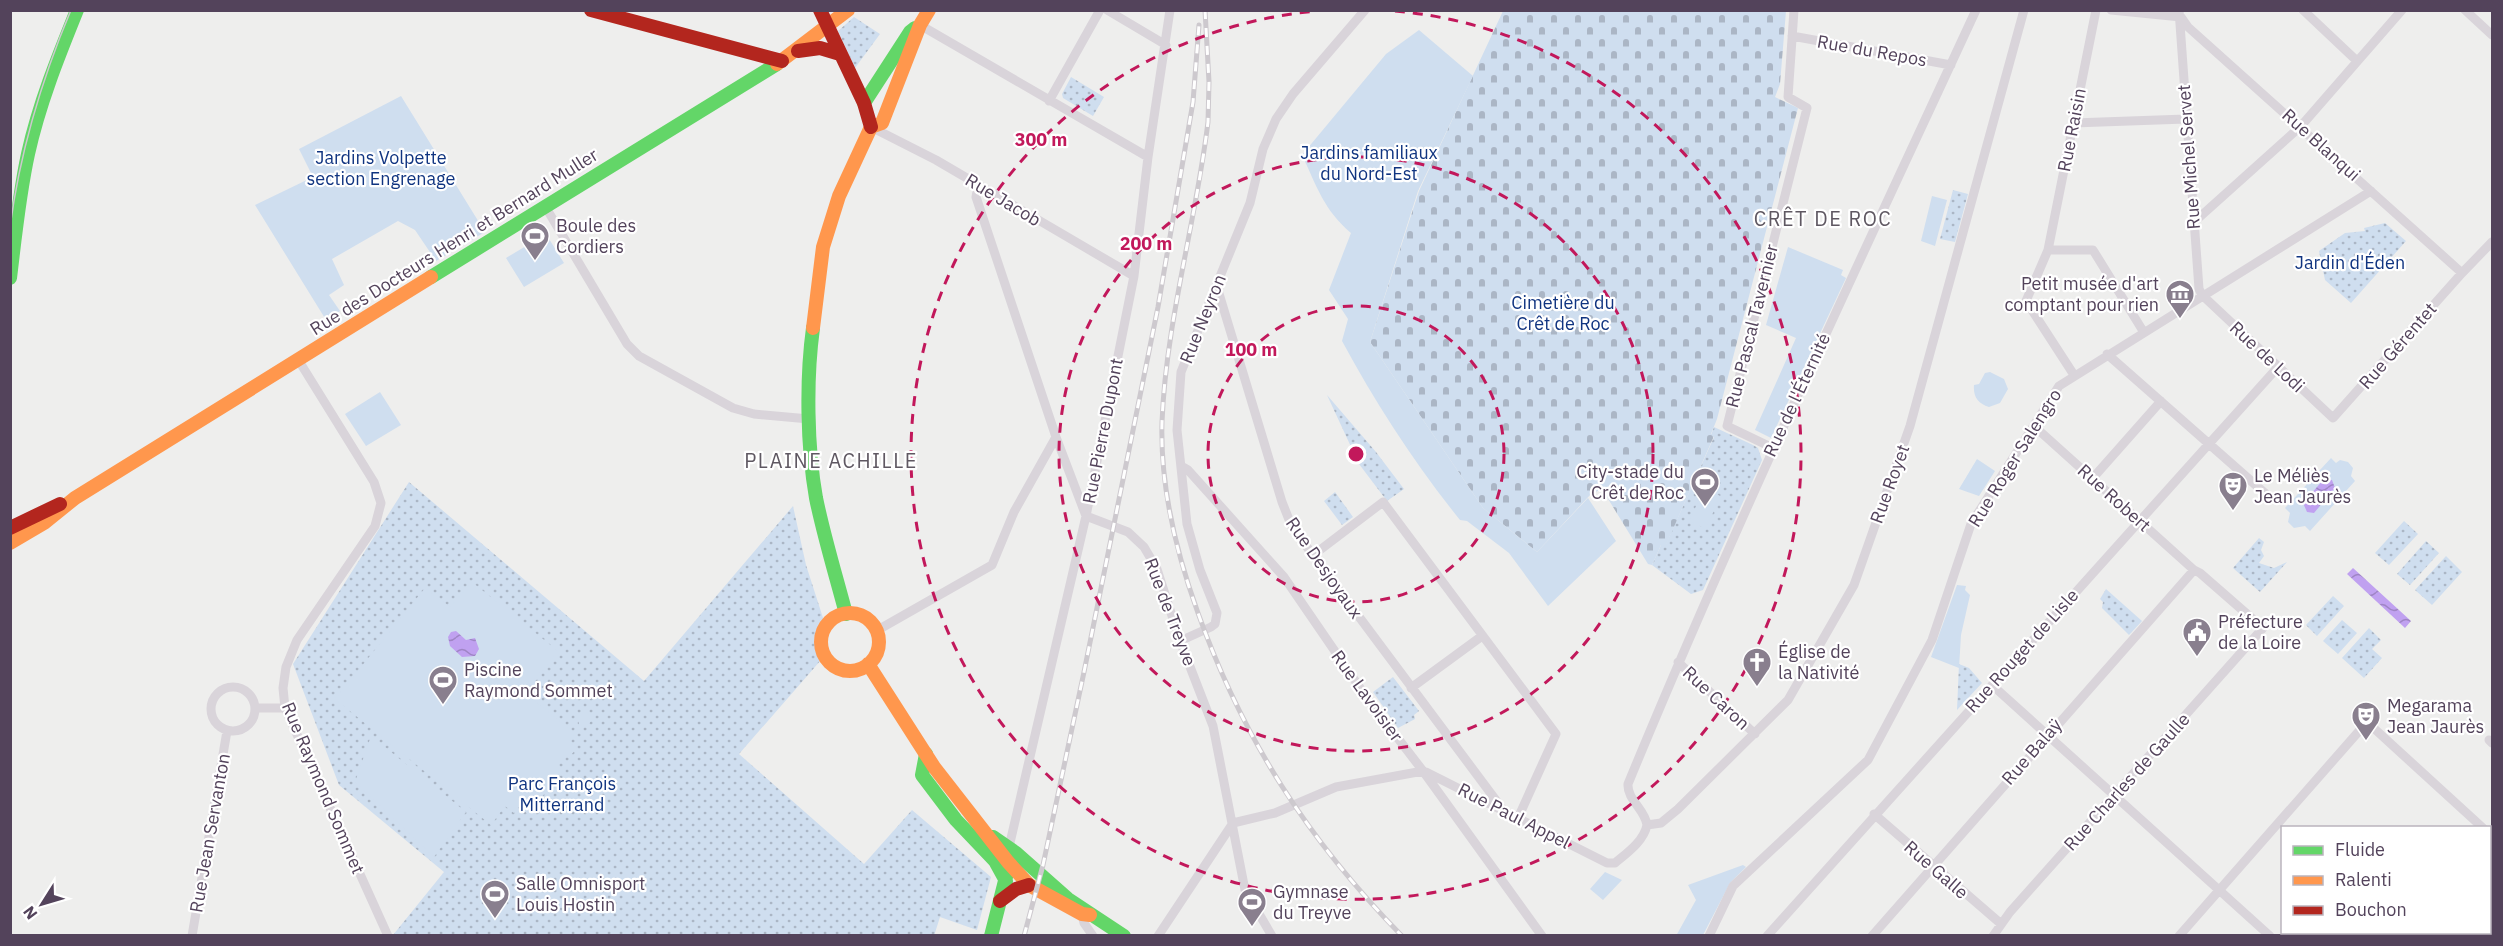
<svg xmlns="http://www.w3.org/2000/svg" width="2503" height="946" font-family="'IBM Plex Sans',sans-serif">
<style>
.grass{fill:url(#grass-dots)}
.cemetery{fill:url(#cemetery-stones)}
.garden{fill:#cfdeef}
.water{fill:url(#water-waves)}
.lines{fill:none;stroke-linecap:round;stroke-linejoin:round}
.street{stroke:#d9d4da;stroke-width:9}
.fast{stroke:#63d668;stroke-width:14}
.slow{stroke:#ff974d;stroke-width:14}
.jam{stroke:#b3261e;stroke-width:14}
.tram{stroke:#cdc9ce;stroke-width:1.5}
.rail-casing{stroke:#cdc9ce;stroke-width:5}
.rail{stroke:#fff;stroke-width:3;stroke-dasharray:9;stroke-linecap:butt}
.ring{fill:none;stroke:#c2185b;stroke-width:3;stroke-dasharray:10 8}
.labels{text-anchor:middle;stroke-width:4.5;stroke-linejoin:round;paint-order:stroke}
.street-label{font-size:18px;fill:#53435b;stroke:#fff}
.park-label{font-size:18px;fill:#103480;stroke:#fff}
.poi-label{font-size:18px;fill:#53435b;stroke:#fff;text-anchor:start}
.neighbourhood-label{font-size:20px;letter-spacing:1.5px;fill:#5f5862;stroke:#fff}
.centre{fill:#c2185b;stroke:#fff;stroke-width:3}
.ring-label{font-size:18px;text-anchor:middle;font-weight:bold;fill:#c2185b;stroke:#fff;stroke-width:4.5;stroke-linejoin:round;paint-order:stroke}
</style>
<defs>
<pattern id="grass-dots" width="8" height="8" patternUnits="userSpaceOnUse" patternTransform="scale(1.5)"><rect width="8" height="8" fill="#cfdeef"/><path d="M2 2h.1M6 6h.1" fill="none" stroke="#abb6c5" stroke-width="1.8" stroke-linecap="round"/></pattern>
<pattern id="cemetery-stones" width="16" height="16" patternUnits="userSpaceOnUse" patternTransform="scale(1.5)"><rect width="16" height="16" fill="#cfdeef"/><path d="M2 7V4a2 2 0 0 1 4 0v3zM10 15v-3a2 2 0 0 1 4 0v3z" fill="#abb6c5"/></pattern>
<pattern id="water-waves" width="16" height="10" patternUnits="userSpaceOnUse" patternTransform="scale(1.5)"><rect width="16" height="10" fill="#c0a1f0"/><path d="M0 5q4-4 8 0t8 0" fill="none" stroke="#9f85c5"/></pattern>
</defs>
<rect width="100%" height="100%" fill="#eeeeed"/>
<path class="grass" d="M854,17L880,34L855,68L838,31Z
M1071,77L1104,97L1093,116L1063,98L1062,94Z
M1953,190L1968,194L1955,242L1940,239Z
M2385,223L2406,241L2351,303L2325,280L2319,251L2345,233L2365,231L2364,228Z
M1327,395L1376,452L1404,489L1387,501L1359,464Z
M1714,427L1753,445L1758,448L1762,460L1703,590L1691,594L1652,565L1661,545L1666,544L1714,437L1711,435Z
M409,482L644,681L793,506L806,565L824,621L817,643L821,660L739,754L864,864L912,810L991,877L977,930L940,917L934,936L393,935L444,872L339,785L293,664Z
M1335,492L1353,517L1342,525L1324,501Z
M2404,521L2418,534L2389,565L2375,553Z
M2259,538L2264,542L2261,550L2264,556L2259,563L2274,568L2287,562L2260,592L2233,568Z
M2426,541L2439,553L2410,585L2397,574Z
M2446,556L2462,572L2432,605L2415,590Z
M2106,589L2142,621L2129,635L2102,608L2103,602L2100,599Z
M2333,596L2344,606L2317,636L2306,625Z
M2342,620L2357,633L2338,654L2323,641Z
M2369,628L2381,640L2372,649L2382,658L2364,678L2342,658Z
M1959,664L1969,668L1982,683L1957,710Z
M1393,677L1419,711L1414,715L1415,719L1398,728L1373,692Z"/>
<path class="cemetery" d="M1503,11H1786L1780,84L1775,97L1798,108L1717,419L1711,434L1714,436L1666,545H1661L1652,565L1648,564L1602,489L1591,494L1537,552L1483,508L1370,342L1419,191Z"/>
<path class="garden" d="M1419,30L1473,76L1418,191L1370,342L1483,508L1537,552L1588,498L1616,541L1548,606L1509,553L1467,521L1460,520C1415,464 1376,404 1342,341L1348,319L1329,290L1351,233C1324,210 1317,187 1302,155L1386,54Z
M401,96L485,232L436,261L415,230L398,221L332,259L344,285L329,295L340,311L326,320L255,205L313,177L299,149Z
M1932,196L1947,200L1935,246L1921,241Z
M546,234L564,263L524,287L506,258Z
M1788,247L1843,270L1841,275L1846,278L1771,438L1755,430L1796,338L1766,325Z
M1990,372L2004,379L2008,389L2000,403L1989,407C1978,403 1973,397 1974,385L1979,384L1985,373Z
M380,392L401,425L366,446L345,414Z
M2331,458L2336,463L2340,460L2348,462L2353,468L2351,476L2355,481L2310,531L2305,526L2294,528L2288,522L2290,513L2285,508Z
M1977,459L1995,471L1979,496L1959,489Z
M1707,488L1720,496L1707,527L1704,528L1691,522L1690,519L1704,489Z
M472,582L558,651L524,692L573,732L579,724L578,719L580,715H587L591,721L587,726L581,727L569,742L577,748L571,755L568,753L558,765L563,771L528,814L519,807L514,813L505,806L491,825L335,699L425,588L450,607Z
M1957,585L1966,586L1965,590L1970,595L1961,635L1959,668L1931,657Z
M371,736L466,812L434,857L355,782Z
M1743,865L1746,867L1730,883L1703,935L1676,936L1696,900L1688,885Z
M1605,872L1622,880L1603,900L1590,889Z"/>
<path class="water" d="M2324,479L2332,480L2335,488L2314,513L2307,512L2303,503Z
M2353,568L2411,621L2405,628L2347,574Z
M456,631L466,640L475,638L479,649L475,656L462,657L450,646L448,637L451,632Z"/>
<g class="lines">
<path class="street" d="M1107,10L1166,45
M2111,10L2181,17
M2179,10L2199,289L2202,295L2333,418L2462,273L2492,242
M2303,10L2357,61
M2465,10L2492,35
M2181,17L2188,27L2462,273
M920,25L1148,157
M1792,36L1951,65
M1049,101L1100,10
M2073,123L2186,119
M871,127L936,160L1134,276
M978,186L976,197L1056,437L1086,516L1128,532L1144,547L1157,569L1180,641L1213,726L1245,890L1272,936
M545,206L627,344L639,356L733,408L754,414L809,419
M2193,223L2301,126L2402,10
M2048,250H2093L2143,331
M1217,287L1282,502L1292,527L1504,811
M2107,354L2267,495
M299,361L374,482L381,503L375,526L297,640L286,667L283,688L285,708L388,936
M2074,375L2026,301L2048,250L2096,10
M1773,448L1727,426L1807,108L1788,97L1794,10
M1181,466L1188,470L1284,577L1367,698L1423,771L1542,936
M2092,479L2161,401
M1312,556L1383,502L1556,734L1518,818
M876,631L992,565L1014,512L1056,437
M1180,641L1211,627L1215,624L1217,613L1200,570L1187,524L1177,430L1181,372L1250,203L1263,149L1276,119L1293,94L1365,10
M1678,662L1755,734
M1992,685L2270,936
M211 709a22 22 0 1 1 44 0a22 22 0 1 1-44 0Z
M1411,688L1482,636
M255,708H285
M2489,740L2492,743
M1426,772L1607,863H1615C1627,853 1644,841 1647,825
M1874,814L2000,923
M1233,823L1275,813L1336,787L1423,771
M1647,825L1661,823L1678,809L1788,700L1854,585L1910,426L2024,10
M1647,825C1645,809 1627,800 1628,784C1736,522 1857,267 1976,10
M2490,833L2492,836
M1009,847L1086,516L1134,276L1148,157L1170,10
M2490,874L2492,870
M1082,914L1084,923L1093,936
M192,936L227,731
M1158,936L1233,823
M1709,936L1733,886L1868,760L1932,640L1971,524L2059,386L2371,191
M1767,936L2278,367
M1872,936L2194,570
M1993,936L2010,912L2263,628L2200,573L2194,570L2034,426
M2179,936L2367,722L2483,828
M2317,936L2320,932
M2438,936L2441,932"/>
<path class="fast" d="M864,103L910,32L915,28
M431,277L777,64
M10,278C15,237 19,195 28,154C39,104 58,57 77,10
M813,328C806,379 807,447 816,498C824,537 836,576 846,614
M926,754L922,775L956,820L995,861L1006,881
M993,837L1016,853L1068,899L1124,936
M991,936L1007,873"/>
<path class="slow" d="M777,64L848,10
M813,328L823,247L839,196L871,127L882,123L920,25L929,10
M10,543L44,523L75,498L431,277
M821 642a29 29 0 1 1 58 0a29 29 0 1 1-58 0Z
M868,664L934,767L1008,862L1029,885L1082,914L1090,915"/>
<path class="jam" d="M591,10L782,61
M820,10L864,103L871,127
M798,51L820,48L840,54
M10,528L60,504
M1000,901L1016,889L1029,885"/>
<path class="tram" d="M10,227C20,152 41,81 71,10"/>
<g class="rail-casing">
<path id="rail" d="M1205,10L1209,82L1208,122C1196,222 1166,321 1162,422C1160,488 1176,552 1198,613C1243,739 1308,840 1402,936
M1024,936L1043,865L1084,672L1158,307L1193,102L1199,25"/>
</g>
<use href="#rail" class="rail"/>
</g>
<g class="ring">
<circle cx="1356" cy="454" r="148"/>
<circle cx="1356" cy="454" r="297"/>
<path d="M1395 11A445 445 0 1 1 1317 11"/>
</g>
<defs>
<g id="stadium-pin" transform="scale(1.5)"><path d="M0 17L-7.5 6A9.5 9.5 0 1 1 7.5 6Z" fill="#897f8e" stroke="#fff"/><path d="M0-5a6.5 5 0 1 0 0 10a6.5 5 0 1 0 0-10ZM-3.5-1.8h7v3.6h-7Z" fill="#fff"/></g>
<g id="museum-pin" transform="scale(1.5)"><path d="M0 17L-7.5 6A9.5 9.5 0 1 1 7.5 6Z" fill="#897f8e" stroke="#fff"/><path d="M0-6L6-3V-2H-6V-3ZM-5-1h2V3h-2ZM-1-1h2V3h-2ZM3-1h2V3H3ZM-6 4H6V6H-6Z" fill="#fff"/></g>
<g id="theatre-pin" transform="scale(1.5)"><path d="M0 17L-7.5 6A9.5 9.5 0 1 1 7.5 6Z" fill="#897f8e" stroke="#fff"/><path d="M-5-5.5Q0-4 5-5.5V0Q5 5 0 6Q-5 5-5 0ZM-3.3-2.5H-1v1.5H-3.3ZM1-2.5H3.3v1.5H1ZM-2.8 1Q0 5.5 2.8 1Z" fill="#fff"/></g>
<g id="civic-pin" transform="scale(1.5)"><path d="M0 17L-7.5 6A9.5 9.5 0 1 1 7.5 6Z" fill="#897f8e" stroke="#fff"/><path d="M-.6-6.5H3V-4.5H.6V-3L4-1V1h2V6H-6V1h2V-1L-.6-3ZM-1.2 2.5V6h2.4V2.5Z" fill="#fff"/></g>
<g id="church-pin" transform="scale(1.5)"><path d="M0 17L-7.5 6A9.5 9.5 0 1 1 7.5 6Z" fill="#897f8e" stroke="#fff"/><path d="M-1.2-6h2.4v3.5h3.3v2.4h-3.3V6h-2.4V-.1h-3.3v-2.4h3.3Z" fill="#fff"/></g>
</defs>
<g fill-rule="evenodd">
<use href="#stadium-pin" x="535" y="236"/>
<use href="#museum-pin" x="2180" y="294"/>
<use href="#stadium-pin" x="1705" y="482"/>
<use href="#theatre-pin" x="2233" y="486"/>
<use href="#civic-pin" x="2197" y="632"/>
<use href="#church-pin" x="1757" y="662"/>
<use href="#stadium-pin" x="443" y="680"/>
<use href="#theatre-pin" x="2366" y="716"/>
<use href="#stadium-pin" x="495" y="894"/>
<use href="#stadium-pin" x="1252" y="902"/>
</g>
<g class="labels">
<g class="street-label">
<text transform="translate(1872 51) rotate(10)" y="6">Rue du Repos</text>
<text transform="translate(2072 130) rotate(-79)" y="6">Rue Raisin</text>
<text transform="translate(2321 145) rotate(42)" y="6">Rue Blanqui</text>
<text transform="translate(2189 157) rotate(-94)" y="6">Rue Michel Servet</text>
<text transform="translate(1003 200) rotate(31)" y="6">Rue Jacob</text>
<text transform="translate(454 242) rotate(-32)" y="6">Rue des Docteurs Henri et Bernard Muller</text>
<text transform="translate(1203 319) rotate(-68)" y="6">Rue Neyron</text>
<text transform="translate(1752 326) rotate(-76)" y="6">Rue Pascal Tavernier</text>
<text transform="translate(2398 346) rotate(-49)" y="6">Rue Gérentet</text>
<text transform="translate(2267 357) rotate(43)" y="6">Rue de Lodi</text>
<text transform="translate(1797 395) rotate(-65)" y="6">Rue de l'Éternité</text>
<text transform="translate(1103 431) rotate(-79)" y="6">Rue Pierre Dupont</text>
<text transform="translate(2015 458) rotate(-58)" y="6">Rue Roger Salengro</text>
<text transform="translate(1890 484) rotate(-70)" y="6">Rue Royet</text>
<text transform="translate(2114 498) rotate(42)" y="6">Rue Robert</text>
<text transform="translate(1324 568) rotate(55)" y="6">Rue Desjoyaux</text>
<text transform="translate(1170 612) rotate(69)" y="6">Rue de Treyve</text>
<text transform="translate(2022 651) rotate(-48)" y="6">Rue Rouget de Lisle</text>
<text transform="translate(1367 696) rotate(54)" y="6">Rue Lavoisier</text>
<text transform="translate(1716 698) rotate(43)" y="6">Rue Caron</text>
<text transform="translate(2032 752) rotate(-49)" y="6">Rue Balaÿ</text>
<text transform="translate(2127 782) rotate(-48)" y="6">Rue Charles de Gaulle</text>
<text transform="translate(323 788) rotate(67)" y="6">Rue Raymond Sommet</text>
<text transform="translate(1514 816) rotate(27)" y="6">Rue Paul Appel</text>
<text transform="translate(210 833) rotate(-80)" y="6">Rue Jean Servanton</text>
<text transform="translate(1936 870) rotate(41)" y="6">Rue Galle</text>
</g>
<g class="park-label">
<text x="1369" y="159">Jardins familiaux<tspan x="1369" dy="21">du Nord-Est</tspan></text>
<text x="381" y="164">Jardins Volpette<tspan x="381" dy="21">section Engrenage</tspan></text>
<text x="2350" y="269">Jardin d'Éden</text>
<text x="1563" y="309">Cimetière du<tspan x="1563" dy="21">Crêt de Roc</tspan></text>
<text x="562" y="790">Parc François<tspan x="562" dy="21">Mitterrand</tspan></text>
</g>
<g class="poi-label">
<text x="556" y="232">Boule des<tspan x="556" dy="21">Cordiers</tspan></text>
<text x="2159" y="290" text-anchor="end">Petit musée d'art<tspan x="2159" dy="21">comptant pour rien</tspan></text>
<text x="1684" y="478" text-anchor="end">City-stade du<tspan x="1684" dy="21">Crêt de Roc</tspan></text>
<text x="2254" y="482">Le Méliès<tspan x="2254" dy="21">Jean Jaurès</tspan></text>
<text x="2218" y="628">Préfecture<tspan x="2218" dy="21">de la Loire</tspan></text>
<text x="1778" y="658">Église de<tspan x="1778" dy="21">la Nativité</tspan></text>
<text x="464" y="676">Piscine<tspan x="464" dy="21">Raymond Sommet</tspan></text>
<text x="2387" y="712">Megarama<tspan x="2387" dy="21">Jean Jaurès</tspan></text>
<text x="516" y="890">Salle Omnisport<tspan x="516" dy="21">Louis Hostin</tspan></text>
<text x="1273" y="898">Gymnase<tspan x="1273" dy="21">du Treyve</tspan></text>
</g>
<g class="neighbourhood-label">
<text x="1823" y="226">CRÊT DE ROC</text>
<text x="831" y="468">PLAINE ACHILLE</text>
</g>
</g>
<circle cx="1356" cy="454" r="9" class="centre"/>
<g class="ring-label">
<text x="1041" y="146">300 m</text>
<text x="1146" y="250">200 m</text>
<text x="1251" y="356">100 m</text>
</g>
<rect width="2503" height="946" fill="none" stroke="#53435b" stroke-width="24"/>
<rect x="2281" y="826" width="210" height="108" fill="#ffffff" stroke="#bab4bd" stroke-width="1.5"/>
<rect x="2293" y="846" width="30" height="9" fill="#63d668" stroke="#bab4bd" stroke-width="1.5"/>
<text x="2335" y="856" font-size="18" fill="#53435b">Fluide</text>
<rect x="2293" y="876" width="30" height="9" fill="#ff974d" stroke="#bab4bd" stroke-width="1.5"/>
<text x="2335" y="886" font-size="18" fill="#53435b">Ralenti</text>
<rect x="2293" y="906" width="30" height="9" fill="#b3261e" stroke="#bab4bd" stroke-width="1.5"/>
<text x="2335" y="916" font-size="18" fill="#53435b">Bouchon</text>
<g transform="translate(42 904) rotate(233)" stroke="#ffffff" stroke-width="4.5" paint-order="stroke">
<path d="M0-4.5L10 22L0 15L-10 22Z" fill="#53435b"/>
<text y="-9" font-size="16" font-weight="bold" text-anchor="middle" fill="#53435b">N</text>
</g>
</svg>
